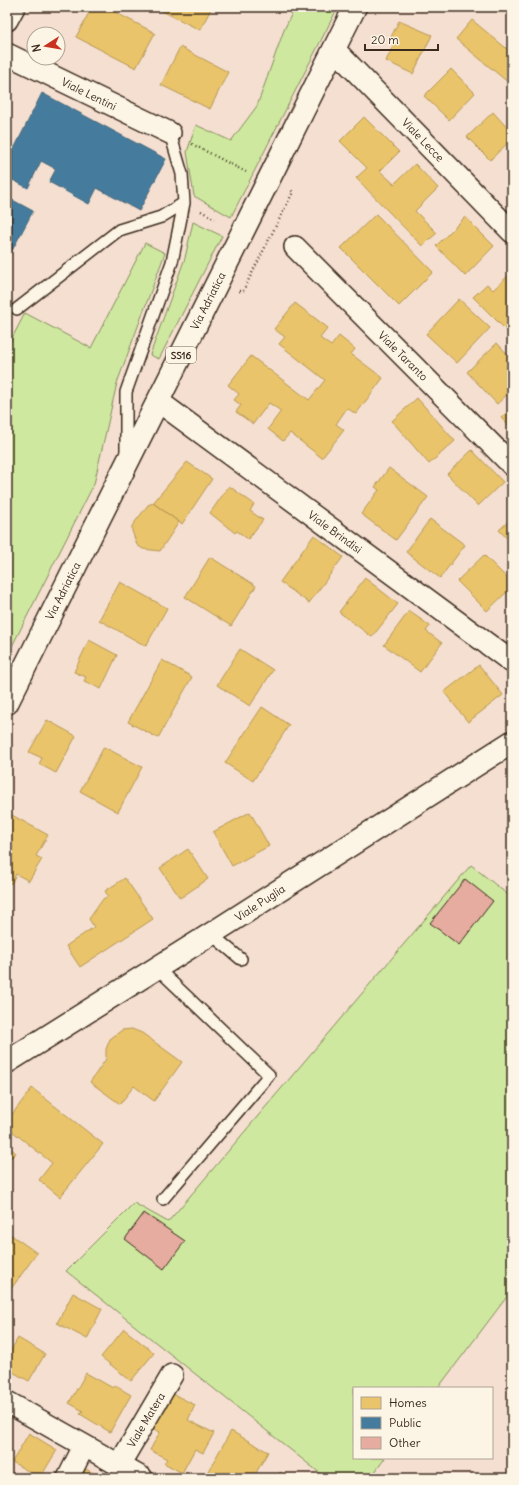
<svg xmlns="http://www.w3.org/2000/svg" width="519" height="1485" font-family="Delius,sans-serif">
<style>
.green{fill:#cee99f;stroke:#848a5e}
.homes{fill:#e9c46a;stroke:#b59653}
.public{fill:#457b9d;stroke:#426377}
.building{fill:#e5ac9f;stroke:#3b2a1e}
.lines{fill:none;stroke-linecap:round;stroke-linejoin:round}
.service-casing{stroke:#3b2a1e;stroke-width:14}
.minor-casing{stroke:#3b2a1e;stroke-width:24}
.secondary-casing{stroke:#3b2a1e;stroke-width:25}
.primary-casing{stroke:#3b2a1e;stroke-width:25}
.path{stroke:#3b2a1e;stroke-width:2.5;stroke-dasharray:1 3;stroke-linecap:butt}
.service{stroke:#fcf5e5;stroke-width:11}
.minor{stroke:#fcf5e5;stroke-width:21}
.secondary{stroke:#fcf5e5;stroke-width:22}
.primary{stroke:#fcf5e5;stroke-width:22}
.labels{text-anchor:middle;stroke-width:4;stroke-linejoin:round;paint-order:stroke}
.shield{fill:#fcf5e5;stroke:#75675a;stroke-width:1}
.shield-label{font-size:10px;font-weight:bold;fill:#3b2a1e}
.street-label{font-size:11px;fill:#3b2a1e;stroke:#fcf5e5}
</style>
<rect width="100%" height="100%" fill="#f5dfd0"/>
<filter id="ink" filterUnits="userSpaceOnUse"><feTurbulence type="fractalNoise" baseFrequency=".025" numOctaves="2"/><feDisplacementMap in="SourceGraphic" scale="8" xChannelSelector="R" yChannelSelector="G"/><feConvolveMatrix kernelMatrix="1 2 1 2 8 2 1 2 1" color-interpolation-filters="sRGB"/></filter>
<g filter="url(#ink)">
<path class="green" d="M295,7H338L231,217L194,196L187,152L196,125L231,141L257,106L284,30Z
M193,222L222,236L159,359L150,355L185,258Z
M145,243L165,253L117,383L94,484L7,656V522L8,519L7,518V348L25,313L91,348Z
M471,865L512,898V1290L438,1388H354V1458H385L372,1476L373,1478H326L66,1271L134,1203L168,1222Z"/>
<path class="homes" d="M92,7H105L155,33L136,68L76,37Z
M154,7H212L200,30Z
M472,20L512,53V81L510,84L456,39Z
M399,21L432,35L413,74L386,61L395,42L390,39Z
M180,47L228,72L210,109L161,85Z
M451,69L475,93L449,120L424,96Z
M493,112L512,133V139L490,160L467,137Z
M364,117L399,152L380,171L394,184L415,164L438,188L415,211L437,233L422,246L356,178L367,168L340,141Z
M376,214L433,272L399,306L341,248Z
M465,217L494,246L465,276L436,246Z
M512,272V336L473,297L487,284L493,290Z
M459,299L490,328L457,363L426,334Z
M295,303L328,328L320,338L331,346L339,336L355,349L351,354L383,378L356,414L347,408L336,424L344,430L322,458L290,433L283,441L268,429L281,411L269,403L253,424L236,412L241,405L234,400L239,394L228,385L251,356L309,400L325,380L279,344L285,337L274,329Z
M497,343L512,359V390L497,404L467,372Z
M417,398L455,441L429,464L392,421Z
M512,408V429L501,418Z
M472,450L503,482L478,506L447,474Z
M187,462L212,479L182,524L153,503Z
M389,468L428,497L396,540L361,514L379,490L375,487Z
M229,486L254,504L250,511L263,520L248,539L237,531L235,533L210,513Z
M153,503L179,522L160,551L143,549L137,545L132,531V526L148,505Z
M512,518V544L499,530Z
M430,519L465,545L440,578L406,552Z
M314,535L343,557L309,603L280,582Z
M484,555L512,583V587L487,611L457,581Z
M210,557L256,586L231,626L185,597Z
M365,578L398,604L372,637L339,612Z
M120,582L167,608L146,646L99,620Z
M409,611L430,626L426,631L442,643L420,672L384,645Z
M89,640L117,655L101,689L84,681L86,677L74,672Z
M240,649L273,670L250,706L217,685Z
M162,660L192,677L158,738L128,722Z
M479,665L503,695L468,722L444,692Z
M262,707L289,725L253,781L225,763Z
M47,720L76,736L56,773L39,764L42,758L29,752Z
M104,747L142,767L118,812L80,791Z
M250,812L269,846L232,866L213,832Z
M10,814L48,835L36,856L42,859L29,881L16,874L11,884L7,881V818Z
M188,849L208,879L180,898L160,868Z
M125,878L153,919L80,967L66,946L94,927L89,919L103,899L108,896L105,891Z
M132,1029L142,1033L182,1062L154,1101L134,1086L120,1104L90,1082L106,1059V1049L110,1039L122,1030Z
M32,1088L103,1144L60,1197L39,1180L52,1163L7,1127V1121Z
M7,1145L16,1153L7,1162Z
M7,1232L37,1253L8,1293H7Z
M73,1293L102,1309L87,1339L57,1323Z
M124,1329L154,1353L131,1381L101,1357Z
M18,1338L45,1354L29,1381L7,1369V1357Z
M86,1373L113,1388L114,1385L131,1395L110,1432L80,1414L83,1411L69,1403Z
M171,1393L195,1405L188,1420L214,1433L203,1453L195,1449L182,1473L164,1463L167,1459L150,1450L160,1432L152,1428Z
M231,1431L268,1452L253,1478H204Z
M29,1433L57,1450L40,1478L12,1462Z
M86,1469L102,1478H81Z
M280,1472L291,1478H277Z"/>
<path class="public" d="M42,93L166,159L139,211L97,188L89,204L49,182L56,169L41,161L28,188L7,177V163Z
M7,197L33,211L7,260Z"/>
<path class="building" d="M465,879L493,901L459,945L430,923Z
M144,1213L185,1241L164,1269L125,1239Z"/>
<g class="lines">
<g class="service-casing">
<path id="service" d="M17,309L119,230L161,217L184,203
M126,455V392L172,262L184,203L182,174L170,133
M211,934L241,959
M157,968L269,1075L163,1199"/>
</g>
<g class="minor-casing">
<path id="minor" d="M7,20L14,7
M334,49L512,232
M7,54L170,133
M295,247L512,465
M158,401L512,662
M7,1402L142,1478
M119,1465L172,1375
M68,1478L84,1446"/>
</g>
<g class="secondary-casing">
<path id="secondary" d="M7,1062L211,934L512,742"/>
</g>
<g class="primary-casing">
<path id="primary" d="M7,703L355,7"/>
</g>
<path class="path" d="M192,144L246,172
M201,211L215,219
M239,291H243L293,192L290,189"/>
<use href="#service" class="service"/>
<use href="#minor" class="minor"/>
<use href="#secondary" class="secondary"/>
<use href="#primary" class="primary"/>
</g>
</g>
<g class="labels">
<rect class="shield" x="166" y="347" width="30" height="16" rx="3"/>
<g class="shield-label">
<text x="181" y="359">SS16</text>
</g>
<g class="street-label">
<text transform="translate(89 94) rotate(26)" y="4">Viale Lentini</text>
<text transform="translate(423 140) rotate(46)" y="4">Viale Lecce</text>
<text transform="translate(208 301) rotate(-63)" y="4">Via Adriatica</text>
<text transform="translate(403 356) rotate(45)" y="4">Viale Taranto</text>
<text transform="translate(335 532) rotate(36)" y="4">Viale Brindisi</text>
<text transform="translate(63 591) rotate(-63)" y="4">Via Adriatica</text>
<text transform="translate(260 903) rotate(-33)" y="4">Viale Puglia</text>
<text transform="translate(146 1420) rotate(-59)" y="4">Viale Matera</text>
</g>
</g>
<rect width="519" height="1485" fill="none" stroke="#fcf5e5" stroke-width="24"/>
<rect x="12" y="12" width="495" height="1461" fill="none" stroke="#3b2a1e" stroke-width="1.5" filter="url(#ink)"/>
<rect x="353" y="1387" width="140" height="72" fill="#fcf5e5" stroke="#afa495"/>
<rect x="361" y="1397" width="20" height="12" fill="#e9c46a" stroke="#afa495"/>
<text x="389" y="1407" font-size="12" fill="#3b2a1e">Homes</text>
<rect x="361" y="1417" width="20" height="12" fill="#457b9d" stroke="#afa495"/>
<text x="389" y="1427" font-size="12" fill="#3b2a1e">Public</text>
<rect x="361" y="1437" width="20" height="12" fill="#e5ac9f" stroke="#afa495"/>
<text x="389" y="1447" font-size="12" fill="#3b2a1e">Other</text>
<g transform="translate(46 46) rotate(258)"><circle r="19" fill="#fcf5e5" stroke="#afa495"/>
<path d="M0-3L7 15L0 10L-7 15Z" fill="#c8321e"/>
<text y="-6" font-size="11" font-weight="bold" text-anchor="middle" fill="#3b2a1e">N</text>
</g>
<path d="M365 44v6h73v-6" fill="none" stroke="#3b2a1e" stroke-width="2"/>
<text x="371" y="44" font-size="12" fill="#3b2a1e" stroke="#fcf5e5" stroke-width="3" paint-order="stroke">20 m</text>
</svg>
